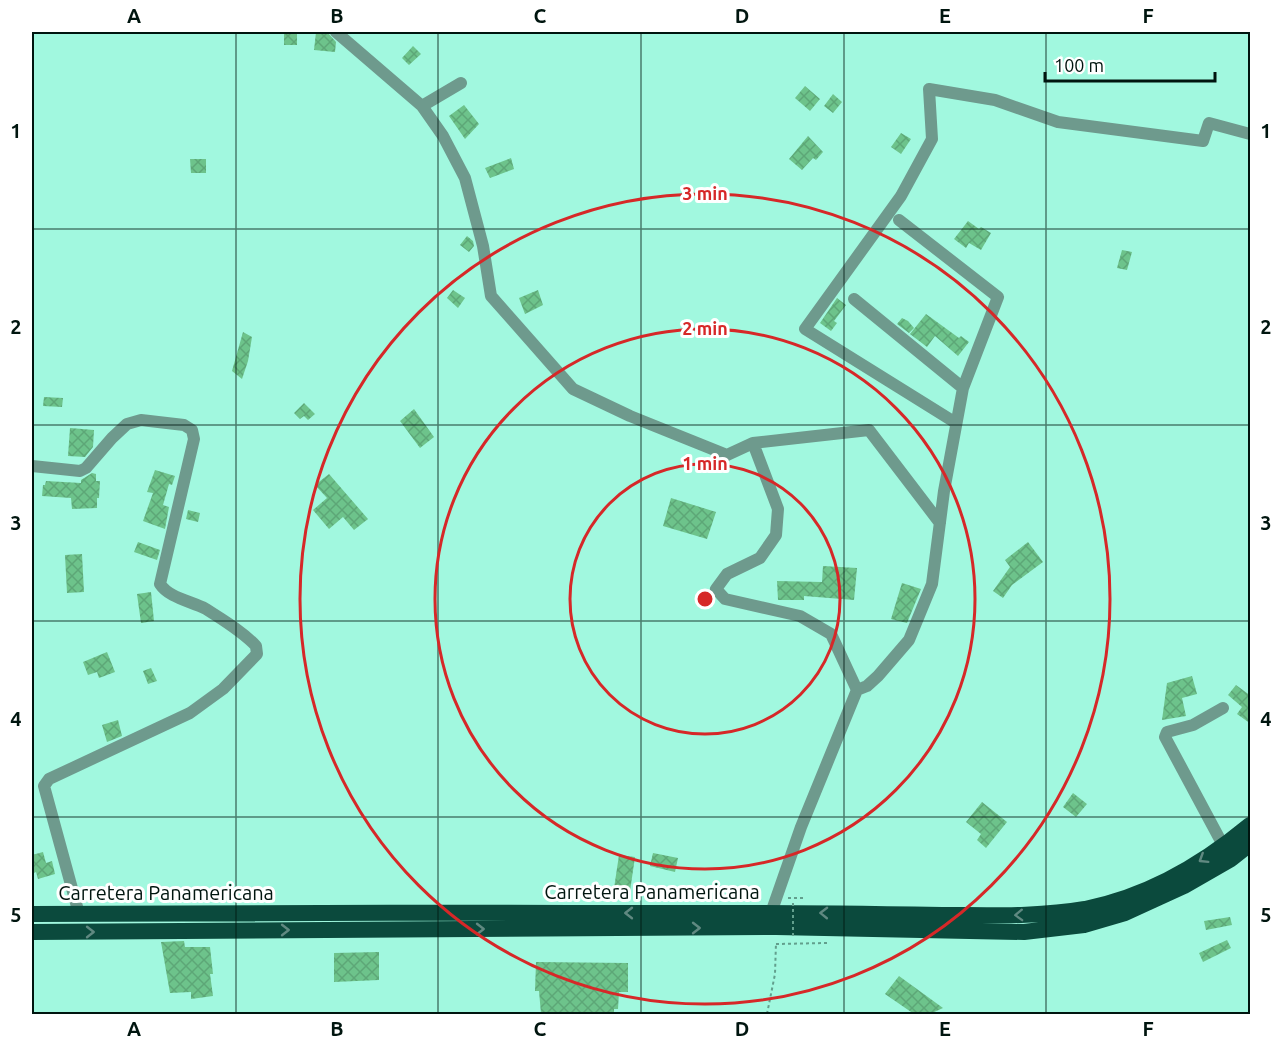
<svg xmlns="http://www.w3.org/2000/svg" width="1282" height="1046" font-family="Ubuntu,sans-serif">
<style>
.building{fill:url(#building-cross-hatch)}
.lines{fill:none;stroke-linecap:round;stroke-linejoin:round}
.path{stroke:#629f8d;stroke-width:2;stroke-dasharray:3 3;stroke-linecap:butt}
.minor{stroke:#6e9a8d;stroke-width:12}
.trunk{stroke:#0b4a3d;stroke-width:16}
.path-bridge{stroke:#629f8d;stroke-width:2;stroke-dasharray:3 3;stroke-linecap:butt}
.oneway{stroke:#608981}
.grid{fill:none;stroke:#00150f;stroke-width:1.5;stroke-opacity:0.55}
.ring{fill:none;stroke:#d62828;stroke-width:3}
.labels{text-anchor:middle;stroke-width:6;stroke-linejoin:round;paint-order:stroke}
.street-label{font-size:20px;fill:#00150f;stroke:#fff}
.centre{fill:#d62828;stroke:#fff;stroke-width:3}
.ring-label{font-size:18px;text-anchor:middle;font-weight:bold;fill:#d62828;stroke:#fff;stroke-width:6;stroke-linejoin:round;paint-order:stroke}
.neatline{fill:none;stroke:#00150f;stroke-width:2}
.grid-label{font-size:20px;text-anchor:middle;font-weight:bold;fill:#00150f}
</style>
<defs>
<pattern id="building-cross-hatch" width="8" height="8" patternUnits="userSpaceOnUse" patternTransform="scale(1.5)"><rect width="8" height="8" fill="#6dc38b"/><path d="M0 0l8 8M0 8l8-8" fill="none" stroke="#5da777"/></pattern>
</defs>
<rect width="100%" height="100%" fill="#a1f8df"/>
<path class="building" d="M284,32H297V45H284Z
M316,32L328,33L336,42L335,52L314,50Z
M413,46L421,54L409,65L402,58Z
M805,86L820,99L810,111L795,98Z
M833,94L842,102L833,113L824,106Z
M464,105L479,124L465,139L449,116Z
M901,133L911,139L901,154L891,147Z
M808,136L823,152L816,160L813,158L802,170L789,159Z
M511,158L514,169L490,178L485,168Z
M190,159H206V173H191Z
M968,221L979,229L981,227L991,233L981,250L969,243L966,248L954,239Z
M467,236L473,241L474,246L469,252L460,245Z
M1122,250L1132,252L1127,270L1117,268Z
M453,290L465,298L458,308L447,298Z
M538,290L543,305L525,314L519,298Z
M837,298L846,305L834,321L837,323L831,331L820,323Z
M926,314L959,338L961,336L969,342L958,356L935,336L927,347L910,334Z
M902,318L908,321L914,328L909,333L897,324Z
M243,332L252,337L248,361L242,379L232,371Z
M44,397L63,398L62,407L43,406Z
M304,403L315,414L308,420L304,416L300,419L294,413Z
M414,409L434,437L420,448L400,421Z
M70,428L94,430L93,447L85,457L68,456Z
M155,470L175,476L172,485L169,484L163,505L169,507L165,529L143,521L153,493L147,492Z
M92,473L96,474V481H100L99,498H97V508L72,509L71,498L42,496L43,485H45L46,481L81,483V480Z
M329,474L368,519L354,530L343,517L329,529L313,510L327,498L315,485Z
M671,498L716,512L707,539L663,526Z
M188,510L200,513L198,522L186,519Z
M138,542L160,550L157,560L134,552Z
M1028,542L1043,562L1012,585L1003,598L993,591L1010,567L1005,560Z
M82,554L84,592L67,593L65,555Z
M823,566L857,568L854,600L804,596V600H778L777,581L822,582Z
M902,583L921,589L907,623L891,619Z
M151,592L154,621L141,623L137,594Z
M107,652L115,672L99,678L97,672L88,675L83,662Z
M151,668L157,681L148,684L143,671Z
M1192,676L1197,694L1182,698L1186,716L1162,720L1167,683Z
M1236,685L1251,696V724L1237,714L1242,707L1228,695Z
M118,720L122,736L107,742L102,725Z
M1073,793L1087,804L1076,817L1063,807Z
M982,802L1007,822L986,848L977,840L981,834L966,822Z
M43,852L46,863L52,861L55,874L38,879L36,872L32,874V855Z
M653,853L678,858L675,872L650,866Z
M619,855L635,857L629,898L613,895Z
M1230,917L1232,925L1206,930L1204,921Z
M1227,940L1231,948L1203,962L1199,953Z
M184,941L185,947H210L213,974H210L213,996L191,999V992L170,993L161,942Z
M379,952V980L334,982V953Z
M536,962L628,963V992H619L618,1009H614V1014H541L539,991H535Z
M899,976L943,1008L930,1014H914L885,994Z"/>
<g class="lines">
<path class="path" d="M788,898H804
M776,944L827,943
M767,1014L775,974L776,943"/>
<path class="minor" d="M336,32L422,106L443,136L465,178L483,246L491,296L573,389L630,416L727,455L753,443L869,430L940,523
M422,106L461,83
M854,299L963,388
M956,423L805,329L901,196L932,139L929,89L995,100L1058,122L1203,141L1209,123L1250,134
M753,443L778,509L776,535L760,558L727,574L716,589L725,599L800,616L831,634L857,690L801,827L771,913
M32,466L80,471L86,468L112,438L127,424L141,420L184,425L192,430L194,439L160,584C169,598 191,601 206,609C223,620 242,631 256,646L257,654L223,689L190,713L49,779L44,786L79,914
M857,690L867,686L878,676L909,640L932,584L944,491L963,388L998,297L899,220
M1223,708L1193,725L1167,732L1165,737L1224,847"/>
<path class="trunk" d="M32,914C271,912 510,913 749,913C813,913 878,914 942,915C990,915 1038,917 1085,909C1147,897 1203,864 1250,825
M32,932L776,927L1024,932L1084,925L1125,913L1184,886L1231,859L1250,844"/>
<path class="path-bridge" d="M793,936V901"/>
</g>
<defs><path id="oneway-chevron" d="M-2-3.5L2.5 0L-2 3.5" fill="none" stroke-width="1.6" stroke-linecap="round" stroke-linejoin="round" transform="scale(1.5)"/></defs>
<g class="oneway">
<use href="#oneway-chevron" transform="translate(1203 859) rotate(148)"/>
<use href="#oneway-chevron" transform="translate(629 913) rotate(180)"/>
<use href="#oneway-chevron" transform="translate(824 913) rotate(-179)"/>
<use href="#oneway-chevron" transform="translate(1019 915) rotate(178)"/>
<use href="#oneway-chevron" transform="translate(696 928)"/>
<use href="#oneway-chevron" transform="translate(480 929)"/>
<use href="#oneway-chevron" transform="translate(285 930)"/>
<use href="#oneway-chevron" transform="translate(90 932)"/>
</g>
<path class="grid" d="M236,32V1014M438,32V1014M641,32V1014M844,32V1014M1046,32V1014M32,229H1250M32,425H1250M32,621H1250M32,817H1250"/>
<g class="ring">
<circle cx="705" cy="599" r="135"/>
<circle cx="705" cy="599" r="270"/>
<circle cx="705" cy="599" r="405"/>
</g>
<g class="labels">
<g class="street-label">
<text x="652" y="899">Carretera Panamericana</text>
<text x="166" y="900">Carretera Panamericana</text>
</g>
</g>
<circle cx="705" cy="599" r="9" class="centre"/>
<g class="ring-label">
<text x="705" y="200">3 min</text>
<text x="705" y="335">2 min</text>
<text x="705" y="470">1 min</text>
</g>
<rect width="1282" height="1046" fill="none" stroke="#ffffff" stroke-width="66"/>
<path d="M1045 72v9h170v-9" fill="none" stroke="#00150f" stroke-width="3"/>
<text x="1054" y="72" font-size="18" fill="#00150f" stroke="#ffffff" stroke-width="4.5" paint-order="stroke">100 m</text>
<rect x="33" y="33" width="1216" height="980" class="neatline"/>
<g class="grid-label">
<text x="134" y="23">A</text>
<text x="337" y="23">B</text>
<text x="540" y="23">C</text>
<text x="742" y="23">D</text>
<text x="945" y="23">E</text>
<text x="1148" y="23">F</text>
<text x="16" y="138">1</text>
<text x="1266" y="138">1</text>
<text x="16" y="334">2</text>
<text x="1266" y="334">2</text>
<text x="16" y="530">3</text>
<text x="1266" y="530">3</text>
<text x="16" y="726">4</text>
<text x="1266" y="726">4</text>
<text x="16" y="922">5</text>
<text x="1266" y="922">5</text>
<text x="134" y="1036">A</text>
<text x="337" y="1036">B</text>
<text x="540" y="1036">C</text>
<text x="742" y="1036">D</text>
<text x="945" y="1036">E</text>
<text x="1148" y="1036">F</text>
</g>
</svg>
